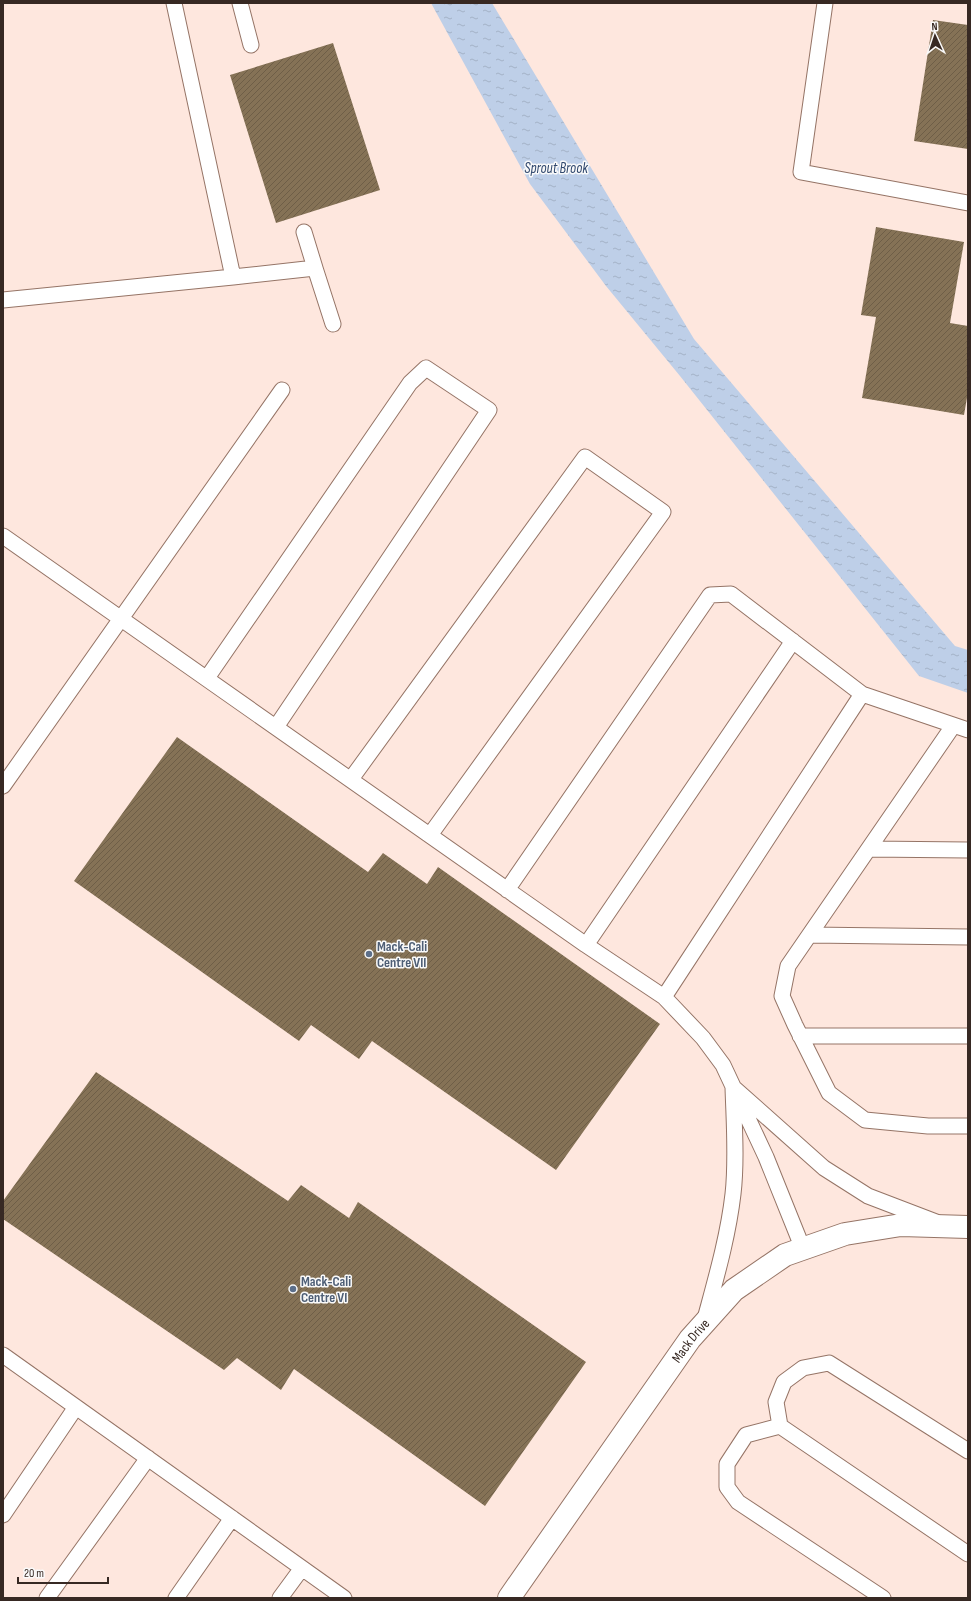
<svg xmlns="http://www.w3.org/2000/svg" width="971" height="1601" font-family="'Sofia Sans Condensed',sans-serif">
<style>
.water{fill:url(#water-ripples)}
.building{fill:url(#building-hatch)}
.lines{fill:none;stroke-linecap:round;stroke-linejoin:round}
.lane-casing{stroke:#957466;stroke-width:17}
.street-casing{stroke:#957466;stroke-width:24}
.lane{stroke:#fff;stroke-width:15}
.street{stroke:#fff;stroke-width:22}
.service-dot{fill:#5c6f8a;stroke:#fafafa;stroke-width:1.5}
.labels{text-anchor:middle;stroke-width:3;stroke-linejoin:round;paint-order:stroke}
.service-label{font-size:14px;font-weight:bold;fill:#4e5e75;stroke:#fafafa;text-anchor:start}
.street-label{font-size:14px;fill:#372923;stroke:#fafafa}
.water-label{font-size:15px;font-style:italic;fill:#30486e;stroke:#fafafa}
</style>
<defs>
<pattern id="water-ripples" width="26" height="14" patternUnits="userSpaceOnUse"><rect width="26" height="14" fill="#becfe8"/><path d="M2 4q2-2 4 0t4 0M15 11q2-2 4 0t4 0" fill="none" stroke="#a4b2c7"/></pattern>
<pattern id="building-hatch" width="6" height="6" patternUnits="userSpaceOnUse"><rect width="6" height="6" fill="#857256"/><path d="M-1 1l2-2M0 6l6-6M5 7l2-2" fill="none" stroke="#6e5e47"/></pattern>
</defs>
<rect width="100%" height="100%" fill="#fee7de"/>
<path class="water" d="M431,3H492L694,339L955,646L968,650V693L919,676L680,376L606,286L530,184Z"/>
<path class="building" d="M933,20L968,25V149L914,141Z
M333,43L380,190L276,223L230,75Z
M876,227L964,242L950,323L968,326V392L964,415L862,398L876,317L861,315Z
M177,737L368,872L383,853L427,884L438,867L660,1024L556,1170L372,1041L359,1059L311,1025L299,1041L74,881Z
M96,1072L288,1201L301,1185L349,1218L358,1202L586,1362L485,1506L294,1369L281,1390L237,1358L224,1370L3,1219V1201Z"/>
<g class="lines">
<g class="lane-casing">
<path id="lane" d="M240,3L251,45
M825,3L801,172L968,203
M315,268L333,324
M233,277L315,268L304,232
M3,300L233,277L174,3
M3,536L586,945L664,997L703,1038L723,1065L766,1157L803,1249
M207,678L410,383L426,368L489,410L276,727
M953,726L788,966L782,996L795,1025L829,1093L865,1120L928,1126H968
M351,779L585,457L663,512L430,835
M3,786L282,390
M869,849L968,850
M507,890L710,595L731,594L862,694L968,730
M810,935L968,937
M586,945L793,641
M664,997L862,694
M800,1036H968
M705,1319C716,1278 728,1237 733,1194C737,1159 734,1122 733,1087L824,1168L868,1196L936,1222
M3,1355L344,1598
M780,1426L776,1402L784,1382L803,1368L829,1363L968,1451
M3,1515L76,1407
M47,1598L148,1458
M176,1598L232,1518
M280,1598L302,1568
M883,1598L738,1502L727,1487V1464L746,1435L780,1426L968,1554"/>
</g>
<g class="street-casing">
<g id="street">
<path id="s1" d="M509,1598L690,1339L734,1290L785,1255L845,1234L901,1225L968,1227"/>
</g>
</g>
<use href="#lane" class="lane"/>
<use href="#street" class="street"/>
</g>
<g class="service-dot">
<circle cx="369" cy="954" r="4"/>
<circle cx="293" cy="1289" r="4"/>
</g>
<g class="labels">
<g class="service-label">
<text x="377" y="951">Mack-Cali<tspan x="377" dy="16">Centre VII</tspan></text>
<text x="301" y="1286">Mack-Cali<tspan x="301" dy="16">Centre VI</tspan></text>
</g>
<g class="street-label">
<text dy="5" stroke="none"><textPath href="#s1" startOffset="315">Mack Drive</textPath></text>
</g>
<g class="water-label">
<text x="556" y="173">Sprout Brook</text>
</g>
</g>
<rect width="971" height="1601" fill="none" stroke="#372923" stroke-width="8"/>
<g transform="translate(935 36) rotate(357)" stroke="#fafafa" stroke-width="3" paint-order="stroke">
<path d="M0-3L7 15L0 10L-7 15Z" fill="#372923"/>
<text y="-6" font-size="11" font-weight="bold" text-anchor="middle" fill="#372923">N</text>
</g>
<path d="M18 1577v6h90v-6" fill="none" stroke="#372923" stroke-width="2"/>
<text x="24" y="1577" font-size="12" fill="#372923" stroke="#fafafa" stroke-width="3" paint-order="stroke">20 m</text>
</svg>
